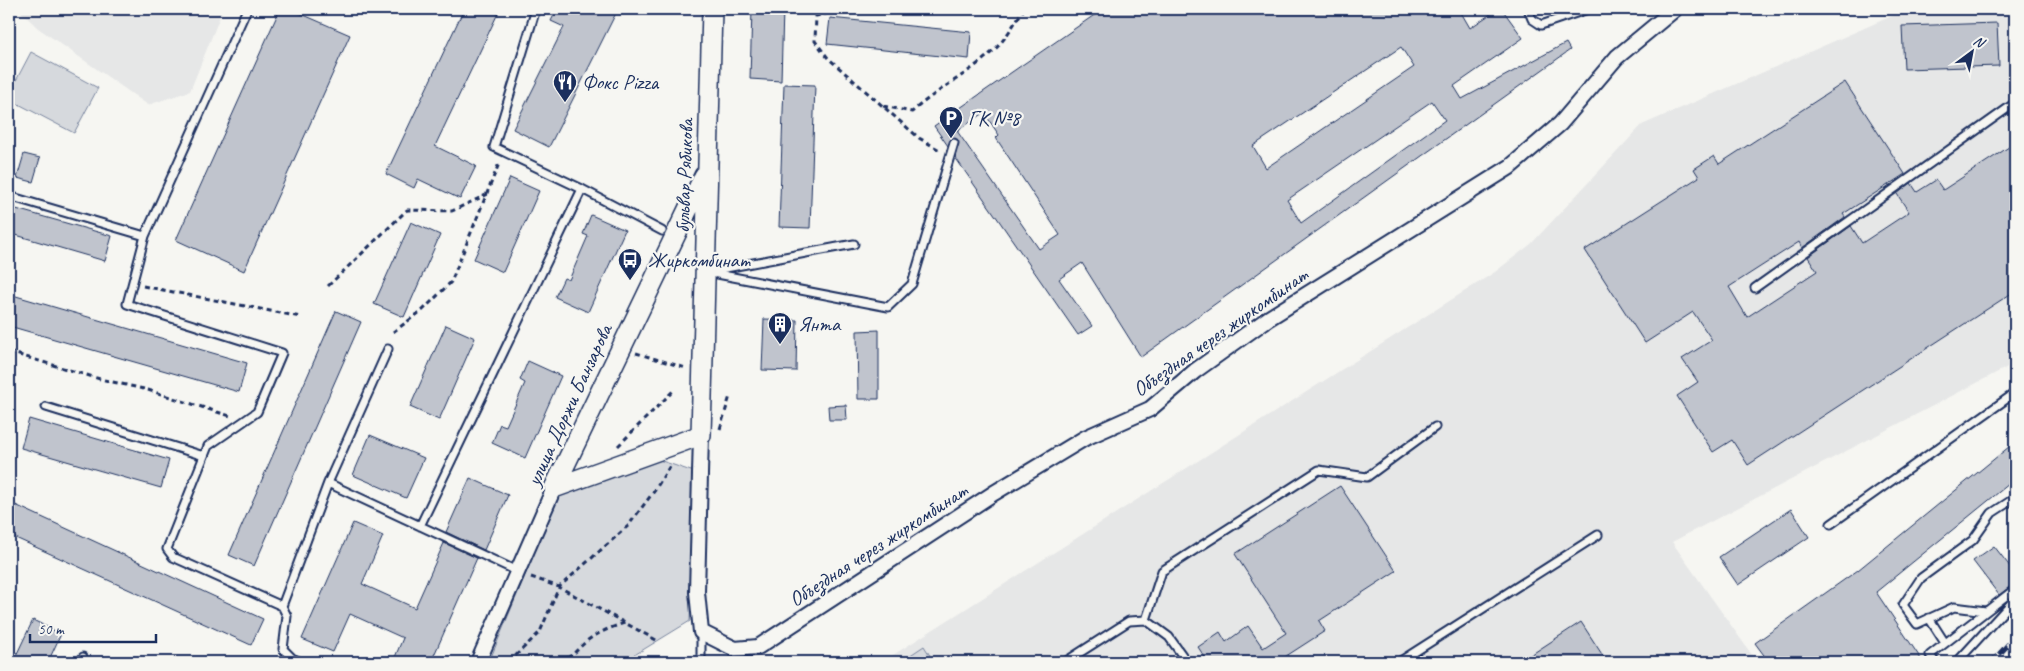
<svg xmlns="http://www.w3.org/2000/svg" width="2024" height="671" font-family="Caveat,sans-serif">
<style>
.built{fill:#e6e7e7}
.green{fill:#d6d9dd;stroke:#78849e}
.building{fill:#c0c4cd;stroke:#1b2f5e;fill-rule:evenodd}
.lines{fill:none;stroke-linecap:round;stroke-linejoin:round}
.lane-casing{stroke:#1b2f5e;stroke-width:11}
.street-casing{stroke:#1b2f5e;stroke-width:18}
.secondary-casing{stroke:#1b2f5e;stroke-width:22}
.path{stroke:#1b2f5e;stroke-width:3;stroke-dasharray:5 4;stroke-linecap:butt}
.lane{stroke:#f6f6f2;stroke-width:7}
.street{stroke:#f6f6f2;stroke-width:14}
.secondary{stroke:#f6f6f2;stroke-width:19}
.rail-casing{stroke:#1b2f5e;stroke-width:5.5}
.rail{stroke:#f6f6f2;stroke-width:4;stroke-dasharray:11;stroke-linecap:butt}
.labels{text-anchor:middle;stroke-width:4.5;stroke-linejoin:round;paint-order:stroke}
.poi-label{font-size:21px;fill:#1b2f5e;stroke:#f6f6f2;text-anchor:start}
.street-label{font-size:21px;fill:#1b2f5e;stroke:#f6f6f2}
</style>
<rect width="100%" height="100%" fill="#f6f6f2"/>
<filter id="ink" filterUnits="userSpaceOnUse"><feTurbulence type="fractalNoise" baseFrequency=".02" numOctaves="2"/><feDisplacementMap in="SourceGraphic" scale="10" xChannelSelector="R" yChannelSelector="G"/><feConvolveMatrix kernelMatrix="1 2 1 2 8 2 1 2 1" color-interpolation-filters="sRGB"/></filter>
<g filter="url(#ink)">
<path class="built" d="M18,9H223L190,91L148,105L38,28Z
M1908,9H2015V363L1672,542L1752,655L1741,662H882L1495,272L1531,244L1642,125Z"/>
<path class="green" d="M31,52L98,88L74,133L9,99V94Z
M659,460L694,472L690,621L623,662H489L558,496Z
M924,646L934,662H900Z"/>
<path class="building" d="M280,9H290L350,35L244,271L176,240Z
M464,9H500L435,146L476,166L460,199L418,179L414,188L386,174Z
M557,9H618L549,147L513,129L564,27L551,21Z
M752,9H783L781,81L750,79Z
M1103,9H1459L1470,28L1498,9H1502L1523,38L1454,86L1462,99L1566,43L1570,50L1141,357L1082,263L1059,279L1092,326L1078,335L955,157L958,140L951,139L948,146L934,126ZM1401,47L1414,67L1266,168L1253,146ZM1432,101L1445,120L1301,223L1287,200ZM984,113L999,135L996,138L1060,235L1039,249L957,131Z
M830,18L971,32L969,59L827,44Z
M1997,23L1999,66L1904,69L1902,26Z
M1845,82L1905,174L1843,214L1845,217L1802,248L1799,242L1729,287L1747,317L1817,271L1808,257L1851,226L1862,243L1909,212L1897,194L1911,183L1917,192L1936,180L1943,190L2015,143V291L1748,465L1732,440L1713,452L1677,396L1698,382L1682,359L1712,340L1693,312L1645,343L1585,250L1699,177L1694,169L1714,156L1719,164Z
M784,84L815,85L810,228L779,227Z
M24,154L40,158L33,182L17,178Z
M510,178L539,191L503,272L474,259Z
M9,207L112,236L105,261L9,233Z
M591,215L625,230L588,312L555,297L564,278L569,280L588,236L583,234Z
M411,222L440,235L404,317L374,304Z
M9,294L247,363L239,392L9,326Z
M336,311L361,322L254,566L229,555Z
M764,319L797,320L796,371L762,370Z
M446,325L475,338L439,420L410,407Z
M879,330V399H858L857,331Z
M528,361L561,376L525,458L492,443L500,424L506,426L525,383L520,380Z
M846,405L847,420H829L828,406Z
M29,419L169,460L161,488L21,448Z
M370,435L424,458L406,498L353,475Z
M2015,442V479L1876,592L1923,662H1769L1755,643L1858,570Z
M470,478L508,495L484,550L446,532Z
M1340,486L1396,571L1319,621L1325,631L1277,662H1208L1198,647L1220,632L1226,642L1248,626L1263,648L1286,633L1235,554Z
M9,502L263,619L251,645L9,535Z
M1791,509L1809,537L1738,585L1719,557Z
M353,523L383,536L362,584L415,608L444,543L477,558L431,662H393L403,638L350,614L333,652L302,639Z
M1994,546L2015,573V583L1999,595L1973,561Z
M33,620L61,634L48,662H13Z
M1581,622L1607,662H1520Z"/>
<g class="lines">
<g class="lane-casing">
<path id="lane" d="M247,9L145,236L127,304L282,353L257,412L208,446L167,549L173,557L282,606L287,616L283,649L292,658L301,662
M1528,9L1532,19L1541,25L1588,9
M582,189L662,231
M9,196L145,236
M710,271L854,244
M707,272L888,307L912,284L954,143
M1755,288L2015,103
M46,407L204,456
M328,483L517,571
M1831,524L2015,393
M420,526L582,189L494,147L536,9
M282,606L328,483L388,349
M1986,611L1954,607L1917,624L1903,605L1921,578L1973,540L1992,513L2015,498
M1929,618L1945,643
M1146,620L1162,571L1319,470L1367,477L1435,427
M81,662L83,657
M701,662V632
M1065,662L1129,621L1146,620L1169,637L1187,662
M1399,662L1598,535
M1935,662L1930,655L2015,589
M1957,662L2015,599"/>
</g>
<g class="street-casing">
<path id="street" d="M701,435L697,592L701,632L735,649L758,647L994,493L1085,438L1150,409L1195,371L1269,318L1510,167L1560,124L1617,57L1675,9
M478,662L554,488"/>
</g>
<g class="secondary-casing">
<path id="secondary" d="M554,488L701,435L712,9
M554,488L704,176"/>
</g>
<path class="path" d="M835,9L834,12L816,16L815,41L828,58L919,138L938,149L941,148
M883,106L912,112C937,89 967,75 992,52C1005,41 1014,23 1024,9
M143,286L301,317
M328,286L407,210L452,211L488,194
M393,332L423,310L451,282L498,166L497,161
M9,352L100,379L148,390L230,416
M636,353L686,368
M720,429L730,396
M618,446L674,390
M531,577L559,587L625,623
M228,662H247
M509,662L540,632L559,587L628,526L655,490L671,464
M559,662C574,656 576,650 588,640C599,632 612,627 625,623L658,641"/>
<use href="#lane" class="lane"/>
<use href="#street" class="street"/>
<use href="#secondary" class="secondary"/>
<g class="rail-casing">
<path id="rail" d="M1992,662L2015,637"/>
</g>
<use href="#rail" class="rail"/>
</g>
</g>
<defs>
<g id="restaurant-pin" transform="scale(1.25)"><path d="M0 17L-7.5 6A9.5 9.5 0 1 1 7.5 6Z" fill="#1b2f5e" stroke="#f6f6f2"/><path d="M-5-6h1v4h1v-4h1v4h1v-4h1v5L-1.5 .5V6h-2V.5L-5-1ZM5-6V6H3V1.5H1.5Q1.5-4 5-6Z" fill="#fff"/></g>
<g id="parking-pin" transform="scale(1.25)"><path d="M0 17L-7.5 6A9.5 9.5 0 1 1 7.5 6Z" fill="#1b2f5e" stroke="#f6f6f2"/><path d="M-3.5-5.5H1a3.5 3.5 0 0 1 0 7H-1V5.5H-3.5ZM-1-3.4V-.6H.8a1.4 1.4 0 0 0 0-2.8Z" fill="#fff"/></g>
<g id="bus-pin" transform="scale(1.25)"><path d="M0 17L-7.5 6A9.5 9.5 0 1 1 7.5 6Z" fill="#1b2f5e" stroke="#f6f6f2"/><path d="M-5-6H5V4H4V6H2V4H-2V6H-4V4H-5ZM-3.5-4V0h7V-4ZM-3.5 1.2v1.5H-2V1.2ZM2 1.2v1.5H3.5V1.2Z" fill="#fff"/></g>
<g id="building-pin" transform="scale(1.25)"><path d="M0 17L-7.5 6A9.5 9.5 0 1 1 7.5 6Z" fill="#1b2f5e" stroke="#f6f6f2"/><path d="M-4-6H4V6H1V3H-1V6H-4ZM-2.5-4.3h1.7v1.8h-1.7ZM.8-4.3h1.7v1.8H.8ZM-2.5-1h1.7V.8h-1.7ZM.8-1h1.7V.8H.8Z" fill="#fff"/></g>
</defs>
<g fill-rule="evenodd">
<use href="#restaurant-pin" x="565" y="82"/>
<use href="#parking-pin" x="951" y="118"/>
<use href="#bus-pin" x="630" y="260"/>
<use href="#building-pin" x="780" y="324"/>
</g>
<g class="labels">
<g class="poi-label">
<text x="582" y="89">Фокс Pizza</text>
<text x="968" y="125">ГК №8</text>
<text x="648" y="267">Жиркомбинат</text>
<text x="798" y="331">Янта</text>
</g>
<g class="street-label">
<text transform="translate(684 176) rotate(-88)" y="7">бульвар Рябикова</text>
<text transform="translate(1220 332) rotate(-35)" y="7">Объездная через жиркомбинат</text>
<text transform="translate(569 405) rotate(-65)" y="7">улица Доржи Банзарова</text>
<text transform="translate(878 545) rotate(-33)" y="7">Объездная через жиркомбинат</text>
</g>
</g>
<rect width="2024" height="671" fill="none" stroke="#f6f6f2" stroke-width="30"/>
<rect x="15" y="15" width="1994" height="641" fill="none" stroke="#1b2f5e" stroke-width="2" filter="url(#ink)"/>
<g transform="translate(1972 52) rotate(32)" stroke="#f6f6f2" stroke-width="4" paint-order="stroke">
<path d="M0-4L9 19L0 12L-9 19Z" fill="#1b2f5e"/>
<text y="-8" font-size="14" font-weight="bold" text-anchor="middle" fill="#1b2f5e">N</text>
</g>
<path d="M30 634v8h126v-8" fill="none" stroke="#1b2f5e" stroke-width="2.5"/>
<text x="38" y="634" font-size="15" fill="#1b2f5e" stroke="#f6f6f2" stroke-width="4" paint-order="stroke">50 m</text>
</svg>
